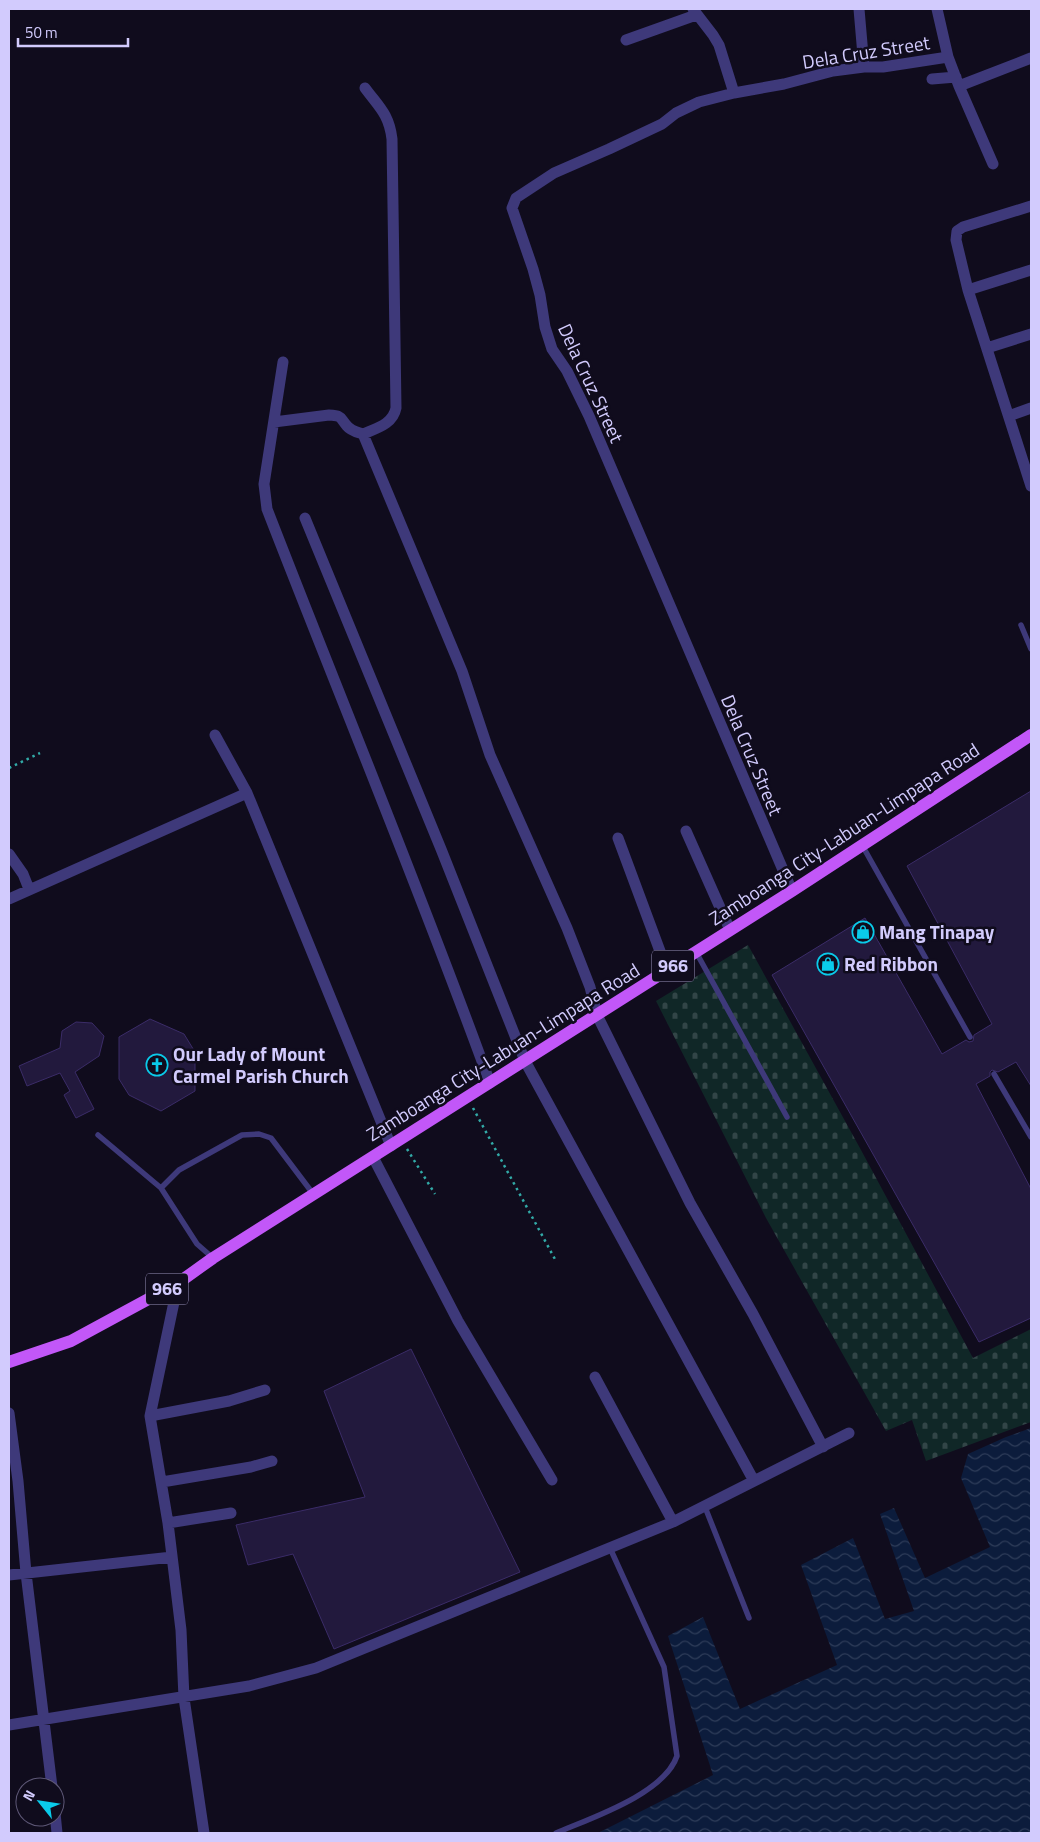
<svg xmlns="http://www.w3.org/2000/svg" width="1040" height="1842" font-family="'Titillium Web',sans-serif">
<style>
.cemetery{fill:url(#cemetery-stones)}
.water{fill:url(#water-waves)}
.building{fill:#22193d;stroke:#3b2c68}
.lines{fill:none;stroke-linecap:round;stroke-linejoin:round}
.path{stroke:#32aaa7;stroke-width:2.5;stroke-dasharray:2.5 4;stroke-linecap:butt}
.service{stroke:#3e397a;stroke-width:5.5}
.minor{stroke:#3e397a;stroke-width:11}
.primary{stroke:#c257f8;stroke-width:12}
.labels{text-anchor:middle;stroke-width:5;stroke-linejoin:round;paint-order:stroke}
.shield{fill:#100c1d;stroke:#9892ba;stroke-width:1}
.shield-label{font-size:18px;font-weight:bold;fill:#d2cbfd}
.street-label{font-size:19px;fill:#d2cbfd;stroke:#100c1d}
.poi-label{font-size:19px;font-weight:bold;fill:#d2cbfd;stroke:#100c1d;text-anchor:start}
</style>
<defs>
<pattern id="cemetery-stones" width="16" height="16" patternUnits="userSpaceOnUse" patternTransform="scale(1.25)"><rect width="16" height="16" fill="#102727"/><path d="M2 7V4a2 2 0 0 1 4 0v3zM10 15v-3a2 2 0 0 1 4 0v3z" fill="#324547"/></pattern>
<pattern id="water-waves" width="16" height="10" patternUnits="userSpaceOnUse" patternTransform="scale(1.25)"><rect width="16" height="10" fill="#0c1c3c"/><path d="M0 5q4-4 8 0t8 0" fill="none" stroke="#2e3c59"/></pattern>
</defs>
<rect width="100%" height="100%" fill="#100c1d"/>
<path class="cemetery" d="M748,945L861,1150L973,1358L1031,1329V1422L926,1461L912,1420L886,1431L766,1218L656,1001Z"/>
<path class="water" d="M1031,1428V1833H598L713,1775L668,1636L703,1617L740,1709L837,1665L801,1565L853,1538L885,1619L914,1611L880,1514L894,1508L925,1578L990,1547L961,1478L968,1454L1006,1437Z"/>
<path class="building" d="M1031,791V1086L1016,1062L998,1072L992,1070L990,1072V1076L976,1084L1031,1189V1318L979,1342L772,975L865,918L942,1054L966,1040L969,1042L973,1041L974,1035L992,1024L907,866Z
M150,1019L184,1034L195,1052V1091L161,1111L129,1095L119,1079V1037Z
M76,1022L92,1023L104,1036L99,1056L75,1072L94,1109L76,1118L64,1095L70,1091L60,1073L27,1086L19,1066L60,1048L62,1031Z
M411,1349L520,1572L334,1649L293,1554L248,1565L236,1525L365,1497L324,1391Z"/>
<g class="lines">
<path class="path" d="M9,768L40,753
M473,1108L556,1261
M407,1149L435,1194"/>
<path class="service" d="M1021,625L1031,649
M862,845L970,1037
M696,952L787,1117
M994,1074L1031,1137
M98,1135L161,1188
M213,1258L197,1244L161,1188L179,1170L242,1135L259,1134L271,1138L314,1195
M705,1507L749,1618
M556,1833C591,1818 664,1794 677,1756L664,1667L610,1548"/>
<path class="minor" d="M693,9L713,35L719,45L734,93
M859,9L864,67
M937,9L948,57L959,86L993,164
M626,40L696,15
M932,79L956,77
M959,86L1031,58
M1031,206L963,227L957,231L956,240L968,290L1031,486
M968,290L1031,270
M987,348L1031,334
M283,362L264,484L267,509C341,700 420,890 490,1083
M1009,416L1031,408
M274,422L329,415C343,416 339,417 347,426C351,431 357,432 363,434L462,671L490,755L567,928L590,987L597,1015L690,1203L753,1314L823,1447
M363,434C377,428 393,424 396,408L392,139C389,114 379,107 365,88
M305,518L441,849L525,1061L754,1481
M215,735L247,793L391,1146
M686,831L730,930
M618,838L667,970
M9,854L23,874L29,889
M792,891L589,416L567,371L552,349L545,327L540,295L533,269L512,208L516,198L554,173L609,149L662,124L676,113L699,102L734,93L784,84L833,71L864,67H883L948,57
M9,899L247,793
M373,1157L458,1321L552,1480
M178,1283L150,1416L168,1523L181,1630L184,1698L204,1833
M595,1377L673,1522
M9,1413L18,1481L26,1573L52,1787
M150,1416L229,1401L265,1390
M162,1482L251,1467L272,1461
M168,1523L231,1513
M9,1575L172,1557
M9,1725L249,1686L316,1668L673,1522L849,1433
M55,1813L57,1833"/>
<path class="primary" d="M9,1362L71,1341L178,1283L213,1258L792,891L1031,735"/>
</g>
<defs>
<g id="shop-ring" transform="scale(1.125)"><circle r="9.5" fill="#100c1d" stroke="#0acbea" stroke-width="1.5"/><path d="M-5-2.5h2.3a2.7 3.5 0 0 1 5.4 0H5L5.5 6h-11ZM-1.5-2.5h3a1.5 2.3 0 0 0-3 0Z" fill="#0acbea"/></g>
<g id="church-ring" transform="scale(1.125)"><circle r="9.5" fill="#100c1d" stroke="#0acbea" stroke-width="1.5"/><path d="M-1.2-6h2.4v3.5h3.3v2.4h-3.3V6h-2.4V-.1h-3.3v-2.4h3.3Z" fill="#0acbea"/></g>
</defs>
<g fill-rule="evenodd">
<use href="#shop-ring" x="863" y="932"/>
<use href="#shop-ring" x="828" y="964"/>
<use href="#church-ring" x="157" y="1065"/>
</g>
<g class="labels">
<g class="shield">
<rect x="652" y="950.5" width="42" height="31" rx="4"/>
<rect x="146" y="1273.5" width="42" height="31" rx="4"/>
</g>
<g class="shield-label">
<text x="673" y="972">966</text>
<text x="167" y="1295">966</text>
</g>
<g class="street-label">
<text transform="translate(866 52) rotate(-9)" y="7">Dela Cruz Street</text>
<text transform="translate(591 383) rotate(65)" y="7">Dela Cruz Street</text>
<text transform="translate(752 755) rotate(67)" y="7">Dela Cruz Street</text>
<text transform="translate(844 834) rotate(-33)" y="7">Zamboanga City-Labuan-Limpapa Road</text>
<text transform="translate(503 1052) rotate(-32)" y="7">Zamboanga City-Labuan-Limpapa Road</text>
</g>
<g class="poi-label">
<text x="879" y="939">Mang Tinapay</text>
<text x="844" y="971">Red Ribbon</text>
<text x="173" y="1061">Our Lady of Mount<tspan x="173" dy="22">Carmel Parish Church</tspan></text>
</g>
</g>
<rect width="1040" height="1842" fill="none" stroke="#d2cbfd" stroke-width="20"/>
<g transform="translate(40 1802) rotate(300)"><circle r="24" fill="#100c1d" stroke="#5e5877"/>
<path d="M0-4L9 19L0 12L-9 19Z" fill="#0acbea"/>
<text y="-8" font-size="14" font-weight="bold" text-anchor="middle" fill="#d2cbfd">N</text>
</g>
<path d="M18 38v8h110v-8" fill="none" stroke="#d2cbfd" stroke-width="2.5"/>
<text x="25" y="38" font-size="15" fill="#d2cbfd" stroke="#100c1d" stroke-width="4" paint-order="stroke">50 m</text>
</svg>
